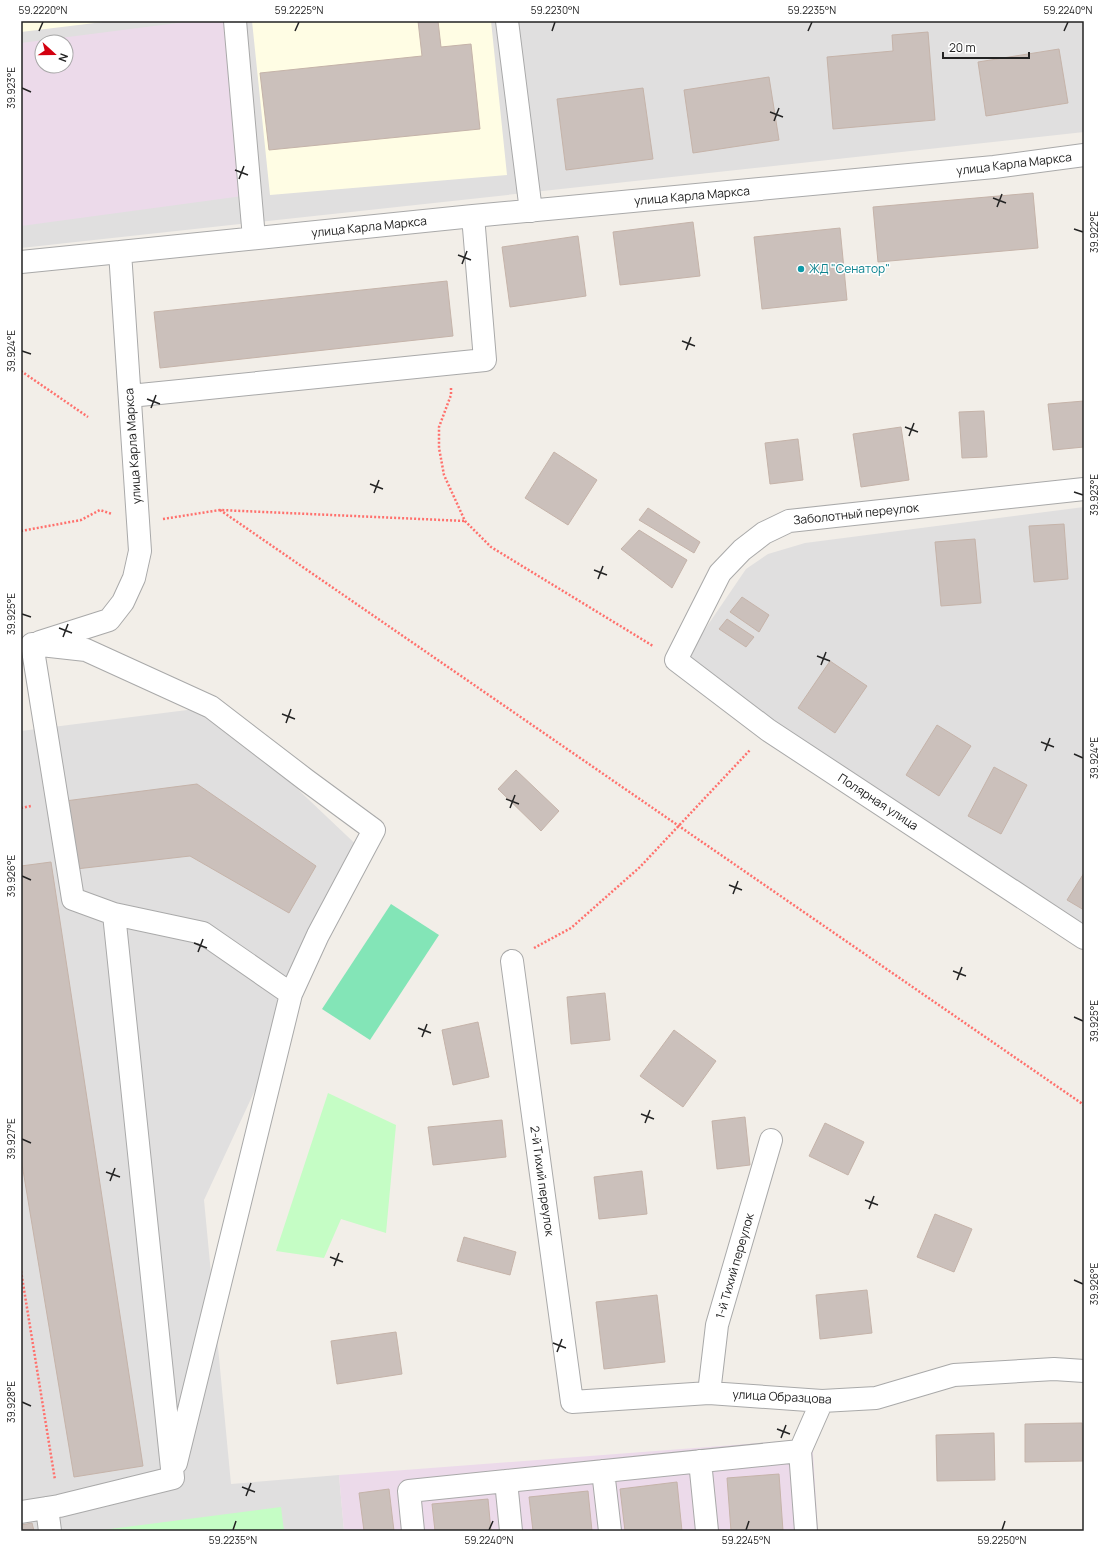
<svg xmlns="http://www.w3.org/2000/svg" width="1105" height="1552" font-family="Manrope,sans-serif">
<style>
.residential{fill:#e0dfdf;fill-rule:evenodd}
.industrial{fill:#ecdaea;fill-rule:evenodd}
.education{fill:#fffde4}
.park{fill:#c5fdc5}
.pitch{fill:#83e5b7}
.building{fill:#cbc0bb;stroke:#c5b3a9}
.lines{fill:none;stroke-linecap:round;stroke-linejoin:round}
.minor-casing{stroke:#a9a9a9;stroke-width:24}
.path{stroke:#ff706c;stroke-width:2.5;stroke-dasharray:2 2;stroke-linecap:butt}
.minor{stroke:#fff;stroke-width:22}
.ticks{fill:none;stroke:#222;stroke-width:1.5}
.culture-dot{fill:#0f9aa8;stroke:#fff;stroke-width:1.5}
.labels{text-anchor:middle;stroke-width:3;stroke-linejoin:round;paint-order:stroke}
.street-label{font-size:12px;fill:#222;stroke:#fff}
.culture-label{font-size:12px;fill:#0d838f;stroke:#fff;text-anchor:start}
.neatline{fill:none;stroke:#222;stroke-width:1.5}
.ticks-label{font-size:10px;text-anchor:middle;fill:#222}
</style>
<rect width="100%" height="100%" fill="#f2eee8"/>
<path class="residential" d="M21,21H1084V132L21,248ZM42,42H66V66H42Z
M1084,507V929L684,660L746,569L768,554L805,543Z
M211,707L365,853L204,1200L231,1484L339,1475L344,1531H21V731Z"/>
<path class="industrial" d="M193,21H229L250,195L21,226V43ZM42,42H66V66H42Z
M812,1439L818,1531H344L339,1475Z"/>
<path class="education" d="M21,21H111L21,32Z
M252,21H491L507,175L270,195Z"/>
<path class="park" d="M328,1093L396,1125L386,1233L341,1219L324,1258L276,1251Z
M281,1507L284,1531H95Z"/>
<path class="pitch" d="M391,904L439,935L370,1040L322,1009Z"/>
<path class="building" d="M418,21H438L441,47L471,44L480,129L269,150L260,73L422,56Z
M928,32L935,120L833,129L827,57L893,51L892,35Z
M1059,49L1068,103L986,116L978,62Z
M769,77L779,140L693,153L684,90Z
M643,88L653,159L566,170L557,99Z
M1033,193L1038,248L878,262L873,207Z
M693,222L700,276L620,285L613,232Z
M840,228L847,300L762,309L754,237Z
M578,236L586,296L510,307L502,247Z
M447,281L453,336L160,368L154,312Z
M1084,401V447L1053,450L1048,404Z
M984,411L987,457L962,458L959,412Z
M901,427L909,480L861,487L853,434Z
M798,439L803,480L770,484L765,443Z
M554,452L597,480L568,525L525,498Z
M648,508L700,542L694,553L639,520Z
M1064,524L1068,579L1034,582L1029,526Z
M639,530L687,560L672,588L621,549Z
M975,539L981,603L941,606L935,542Z
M742,597L769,615L759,632L730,612Z
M727,619L754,637L746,647L719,629Z
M830,661L867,686L835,733L798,708Z
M937,725L971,746L939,796L906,775Z
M994,767L1027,785L1001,834L968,816Z
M516,770L559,811L541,831L498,789Z
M197,784L316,866L289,913L190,856L76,869L65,801Z
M51,862L143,1466L74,1477L21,1158V866Z
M1084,873V910L1067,900Z
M605,993L610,1040L571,1044L567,997Z
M478,1022L489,1077L453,1085L442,1030Z
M674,1030L716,1061L683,1107L640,1076Z
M745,1117L750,1165L717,1169L712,1121Z
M502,1120L506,1157L433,1165L428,1127Z
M825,1123L864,1142L848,1175L809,1156Z
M642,1171L647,1214L599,1219L594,1177Z
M935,1214L972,1229L954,1272L917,1257Z
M464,1237L516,1252L510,1275L457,1261Z
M867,1290L872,1333L820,1339L816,1295Z
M657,1295L665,1362L604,1369L596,1302Z
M396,1332L402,1374L337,1384L331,1341Z
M1082,1423L1083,1461L1025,1462V1424Z
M994,1433L995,1480L937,1481L936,1435Z
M779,1474L783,1531H731L727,1478Z
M677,1482L682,1531H625L620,1489Z
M389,1489L394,1531H364L359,1493Z
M588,1491L592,1531H533L529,1497Z
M488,1499L491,1531H435L432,1504Z
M32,1523L34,1531H21V1525Z"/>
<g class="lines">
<g class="minor-casing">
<path id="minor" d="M235,21L254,238
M507,21L531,211
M21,262L120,252
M130,396L485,360L473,216
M1084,489L789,521L764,533L742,550L720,573L676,660L768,730L1084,938
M40,642L109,620L123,602L134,578L140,551L120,252L473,216L994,167L1084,155
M114,914L203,933L291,994L318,935L374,830L306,780L211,707L86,650L32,644L73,899L114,914L173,1478
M512,961L572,1402L709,1393L822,1401L876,1398L954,1375L1054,1369L1084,1371
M709,1393L717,1325L771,1140
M700,1461L707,1531
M176,1463L291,994
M603,1471L610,1531
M506,1481L511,1531
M47,1508L50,1531
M21,1512L59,1506L173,1478
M413,1531L409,1491L800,1451
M806,1531L800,1451L822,1401"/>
</g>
<path class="path" d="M21,371L88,417
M451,388V395L439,427V448L444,475L465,521L491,547L653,646
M220,510L1084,1105
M163,519L220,510L465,521
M21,531L81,520L100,510L112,514
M21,808L31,806
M534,948L571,928L640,867L750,750
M21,1271L55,1480"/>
<use href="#minor" class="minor"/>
</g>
<path class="ticks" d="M39,31L43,22M295,31L299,22M552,31L555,22M808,31L812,22M1064,31L1068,22M22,88L31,92M770,112L783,117M774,121L779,108M235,170L248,175M239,179L244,166M993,198L1006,203M997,207L1002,194M1074,229L1083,232M458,255L471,260M462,264L467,251M682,341L695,346M686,350L691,337M22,351L31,354M147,399L160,404M151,408L156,395M905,427L918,432M909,436L914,423M370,484L383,489M1074,492L1083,495M374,493L379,480M594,570L607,575M598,579L603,566M22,614L31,617M59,628L72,633M63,637L68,624M817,656L830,661M821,665L826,652M282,714L295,719M286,723L291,709M1041,742L1054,747M1045,751L1050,738M1074,754L1083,758M506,799L519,804M510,808L515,795M22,876L31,880M729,885L742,890M733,894L738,881M194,943L207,948M198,952L203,939M953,971L966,976M957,980L962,967M1074,1017L1083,1021M418,1028L431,1033M422,1037L427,1024M641,1114L654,1119M645,1123L650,1110M22,1139L31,1143M106,1172L120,1177M110,1181L115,1168M865,1200L878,1205M869,1209L874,1196M330,1257L343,1262M334,1266L339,1253M1074,1280L1083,1284M553,1343L566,1348M557,1352L562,1339M22,1402L31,1406M777,1429L790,1434M781,1438L786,1425M242,1487L255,1492M246,1496L251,1483M233,1530L236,1521M489,1530L493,1521M746,1530L749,1521M1002,1530L1005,1521"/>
<circle class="culture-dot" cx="801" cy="269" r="4"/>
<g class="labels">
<g class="street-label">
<text transform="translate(1014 164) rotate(-7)" y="4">улица Карла Маркса</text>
<text transform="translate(692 196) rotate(-5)" y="4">улица Карла Маркса</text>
<text transform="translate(369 227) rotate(-6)" y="4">улица Карла Маркса</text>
<text transform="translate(133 446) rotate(-94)" y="4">улица Карла Маркса</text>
<text transform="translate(856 514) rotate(-6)" y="4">Заболотный переулок</text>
<text transform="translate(878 802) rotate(33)" y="4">Полярная улица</text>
<text transform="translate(542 1181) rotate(82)" y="4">2-й Тихий переулок</text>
<text transform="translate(735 1266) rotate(-74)" y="4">1-й Тихий переулок</text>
<text transform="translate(782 1397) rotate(3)" y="4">улица Образцова</text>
</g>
<g class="culture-label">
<text x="809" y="273">ЖД "Сенатор"</text>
</g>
</g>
<rect width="1105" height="1552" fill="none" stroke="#ffffff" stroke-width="44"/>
<g transform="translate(54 54) rotate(111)"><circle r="19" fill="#ffffff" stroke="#a7a7a7"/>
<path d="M0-3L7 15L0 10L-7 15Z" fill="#d30010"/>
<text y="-6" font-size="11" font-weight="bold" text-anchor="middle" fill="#222222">N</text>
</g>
<path d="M943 52v6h86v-6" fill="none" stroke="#222222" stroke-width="2"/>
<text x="949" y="52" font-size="12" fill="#222222" stroke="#ffffff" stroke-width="3" paint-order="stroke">20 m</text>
<rect x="22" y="22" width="1061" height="1508" class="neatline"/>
<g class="ticks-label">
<text x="43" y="14">59.2220°N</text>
<text x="299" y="14">59.2225°N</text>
<text x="555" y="14">59.2230°N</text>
<text x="812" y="14">59.2235°N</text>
<text x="1068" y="14">59.2240°N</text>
<text transform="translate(11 88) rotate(-90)" y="4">39.923°E</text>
<text transform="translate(1094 232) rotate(-90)" y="4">39.922°E</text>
<text transform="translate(11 351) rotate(-90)" y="4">39.924°E</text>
<text transform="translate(1094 495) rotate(-90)" y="4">39.923°E</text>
<text transform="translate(11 614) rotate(-90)" y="4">39.925°E</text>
<text transform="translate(1094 758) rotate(-90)" y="4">39.924°E</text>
<text transform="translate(11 876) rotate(-90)" y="4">39.926°E</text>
<text transform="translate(1094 1021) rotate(-90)" y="4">39.925°E</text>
<text transform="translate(11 1139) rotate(-90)" y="4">39.927°E</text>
<text transform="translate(1094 1284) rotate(-90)" y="4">39.926°E</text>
<text transform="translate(11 1402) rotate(-90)" y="4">39.928°E</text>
<text x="233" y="1544">59.2235°N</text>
<text x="489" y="1544">59.2240°N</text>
<text x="746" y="1544">59.2245°N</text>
<text x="1002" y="1544">59.2250°N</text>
</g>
</svg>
